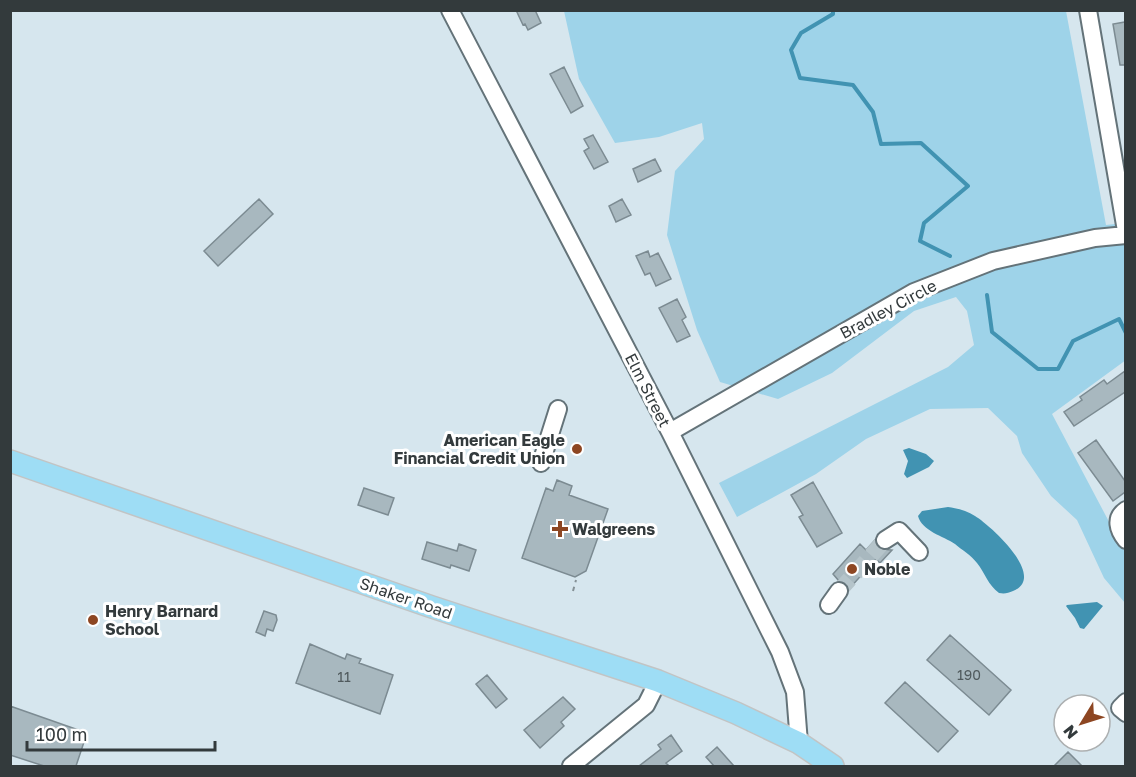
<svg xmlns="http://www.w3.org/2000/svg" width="1136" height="777" font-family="'Golos Text',sans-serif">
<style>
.green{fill:#9ed3e9}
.water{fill:#4193b2}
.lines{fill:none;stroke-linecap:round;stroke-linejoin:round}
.stream{stroke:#4193b2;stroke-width:4}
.building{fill:#a8b8bf;stroke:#7c8b92;stroke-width:1.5}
.minor-tunnel{stroke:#b5c4ca;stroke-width:16;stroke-dasharray:16 8;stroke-linecap:butt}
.minor-casing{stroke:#647379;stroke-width:20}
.major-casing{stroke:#c2c4c4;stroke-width:24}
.path{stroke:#859196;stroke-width:2;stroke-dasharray:4.5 4.5;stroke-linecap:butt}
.minor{stroke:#fff;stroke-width:16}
.major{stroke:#9eddf5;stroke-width:21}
.poi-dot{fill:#8d4622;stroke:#fff;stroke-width:2}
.labels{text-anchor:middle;stroke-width:6;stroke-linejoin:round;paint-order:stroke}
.number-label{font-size:14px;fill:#505a5d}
.street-label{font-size:16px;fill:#333a3c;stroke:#fff}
.poi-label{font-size:16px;font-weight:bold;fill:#333a3c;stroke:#fff;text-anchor:start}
</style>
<rect width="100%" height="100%" fill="#d6e6ee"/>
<path class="green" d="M564,11H1066L1106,225L1125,223L1126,360L1052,414L1125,552V603L1104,578L1077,520L1051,496L1022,453L1017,436L988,408L930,409L866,439L816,474L737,517L719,483L948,367L974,345L967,311L956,297L914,311L832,373L778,399L720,382L697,330L667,235L675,171L704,139L702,123L659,137L615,143L579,79Z"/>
<path class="water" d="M909,448L926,454L934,461L929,467L907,478L904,474L908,461L903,450Z
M948,507C957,508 967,511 975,516C990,525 1048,577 1013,591C1008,593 1005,594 999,593C988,585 985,573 977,563C971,555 962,550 955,544C943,536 922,531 918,516L922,511Z
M1097,602L1103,606L1084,629L1080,628L1075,618L1066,606L1067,605Z"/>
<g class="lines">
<path class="stream" d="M833,10V14L801,33L791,50L800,78L853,85L873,112L881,144L921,143L968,186L924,223L920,241L950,256
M987,295L992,332L1038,369H1058L1073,341L1119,319L1126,333"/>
</g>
<path class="building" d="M516,10H535L541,23L528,30L525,24L523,25Z
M1125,22V65H1120L1113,24Z
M564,67L583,106L571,113L550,74Z
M593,135L608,162L594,169L584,151L589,148L584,139Z
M655,159L661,171L638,182L633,169Z
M259,199L273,214L218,266L204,251Z
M622,199L631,215L616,222L609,206Z
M648,251L650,257L658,253L671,279L656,286L650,273L645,275L636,256Z
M677,299L686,317L682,320L690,336L677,342L659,308Z
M1125,371V392L1074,426L1064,412L1082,400L1080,397L1104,380L1107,384Z
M1096,440L1125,481V492L1113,501L1078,453Z
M557,480L572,486L569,495L608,509L586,571L575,577L522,558L546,488L553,491Z
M813,482L842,533L817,547L799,517L803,515L791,495Z
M364,488L394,498L388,515L358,505Z
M875,540L880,549L892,550L880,563L876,559L849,589L846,583L839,581L833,574L860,544L866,550Z
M427,542L457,551L459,544L476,550L469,571L451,565L450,568L422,559Z
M264,611L276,615L277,620L273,631L267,629L265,636L256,632Z
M950,635L1011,690L989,715L927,660Z
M310,644L345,659L347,654L361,659L359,663L393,675L380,714L296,683Z
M487,675L507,699L496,708L476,684Z
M905,682L958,731L938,752L885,703Z
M563,697L575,709L561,722L564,726L540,748L524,730Z
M10,706L87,733L76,766H44L10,755Z
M671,735L682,751L666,763L669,766H639L661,749L658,745Z
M717,747L734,766H714L706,757Z
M1068,752L1082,766H1054Z"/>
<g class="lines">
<path class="minor-tunnel" d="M839,591L885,540"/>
<g class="minor-casing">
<path id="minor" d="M450,10L670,432L780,652L795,692L799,743
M1088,10L1126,231
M670,432L914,292L993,261L1095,238L1126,235
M541,463L558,409
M1126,510C1114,518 1118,530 1126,540
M885,540L899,531L919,552
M829,605L839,591
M1126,702L1120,708L1126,713
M571,766L646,705L658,681"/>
</g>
<g class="major-casing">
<path id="major" d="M10,461L432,607L658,681L736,713L799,743L833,766"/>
</g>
<path class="path" d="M573,591L576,580"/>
<use href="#minor" class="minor"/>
<use href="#major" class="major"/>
</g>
<g class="poi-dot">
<circle cx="577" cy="449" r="6"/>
<path d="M557 520h6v6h6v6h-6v6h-6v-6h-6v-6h6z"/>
<circle cx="852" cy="569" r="6"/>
<circle cx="93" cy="620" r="6"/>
</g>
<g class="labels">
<g class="number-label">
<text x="969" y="680">190</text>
<text x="344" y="682">11</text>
</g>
<g class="street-label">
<text transform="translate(888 309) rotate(-28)" y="6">Bradley Circle</text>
<text transform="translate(648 390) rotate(63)" y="6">Elm Street</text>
<text transform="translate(406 598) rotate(19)" y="6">Shaker Road</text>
</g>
<g class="poi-label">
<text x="565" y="446" text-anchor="end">American Eagle<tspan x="565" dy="18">Financial Credit Union</tspan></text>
<text x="572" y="535">Walgreens</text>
<text x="864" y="575">Noble</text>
<text x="105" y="617">Henry Barnard<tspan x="105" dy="18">School</tspan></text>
</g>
</g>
<rect width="1136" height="777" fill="none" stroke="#333a3c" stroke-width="24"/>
<g transform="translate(1082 723) rotate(232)"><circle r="28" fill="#ffffff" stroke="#adb0b1" stroke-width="1.5"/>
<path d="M0-4.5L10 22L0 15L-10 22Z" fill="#8d4622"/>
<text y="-9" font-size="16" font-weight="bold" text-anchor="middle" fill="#333a3c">N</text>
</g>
<path d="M27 741v9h188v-9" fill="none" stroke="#333a3c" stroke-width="3"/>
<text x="36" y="741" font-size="18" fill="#333a3c" stroke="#ffffff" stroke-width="4.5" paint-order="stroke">100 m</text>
</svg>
